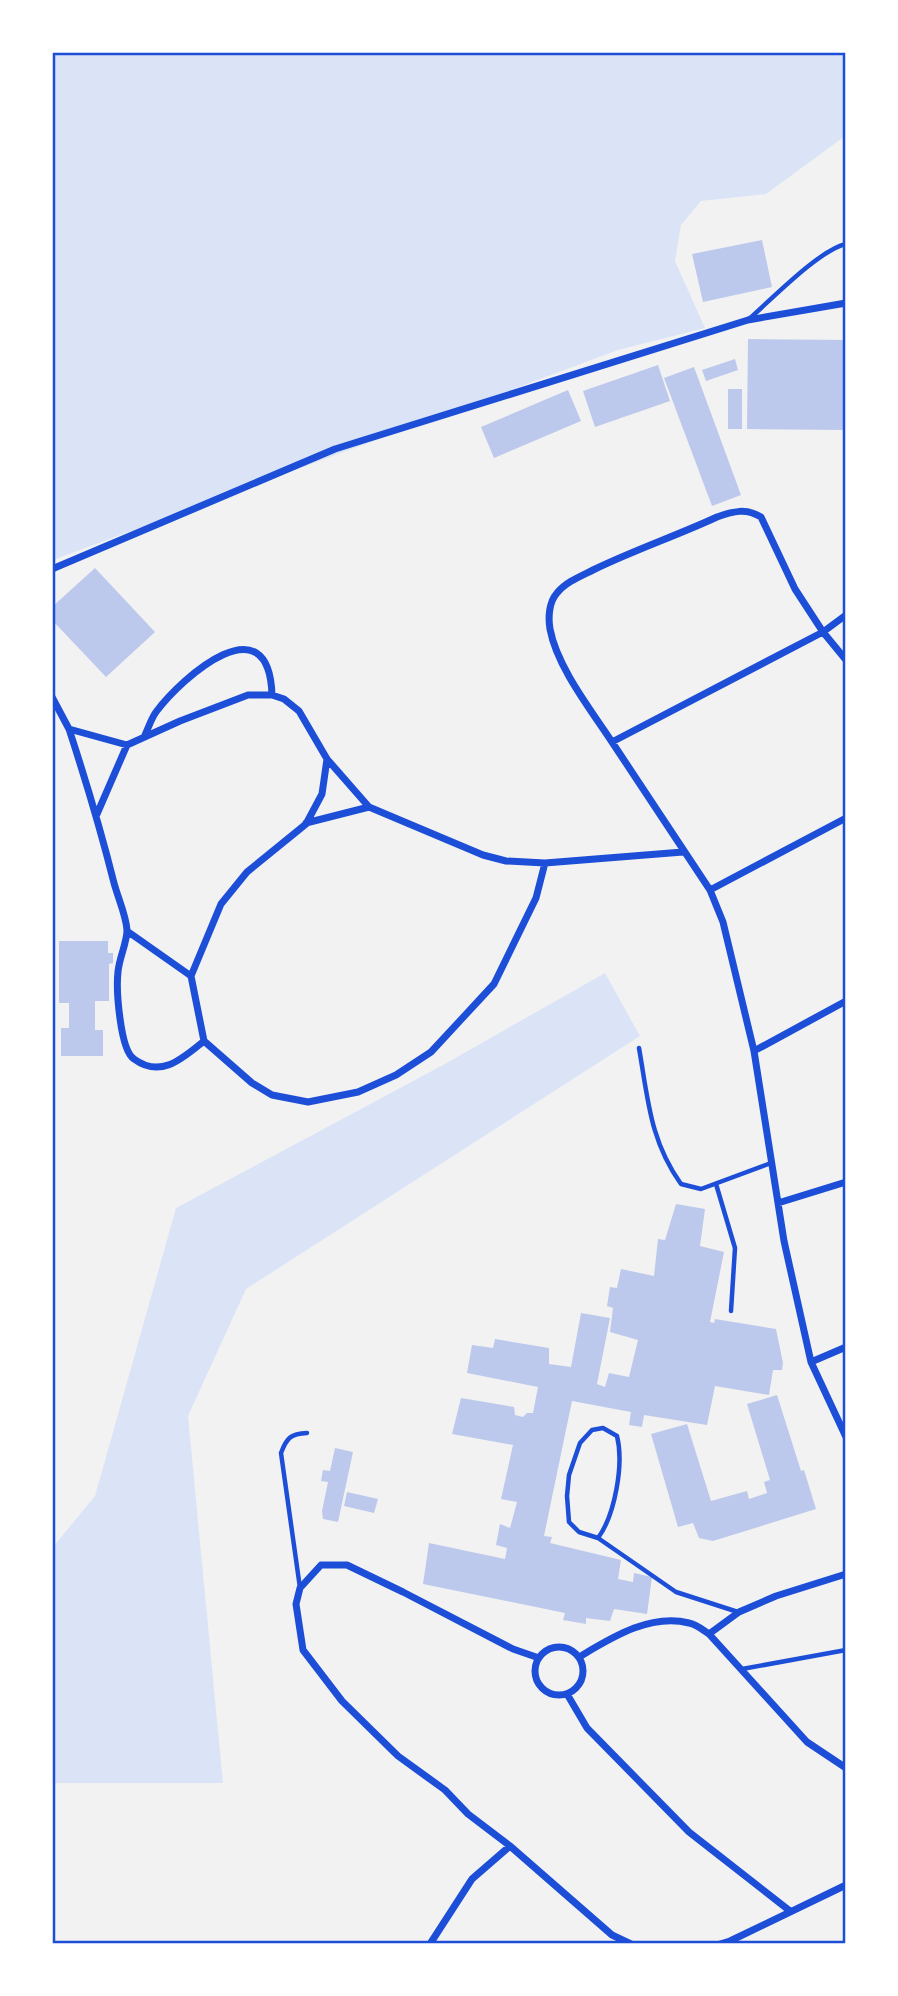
<svg xmlns="http://www.w3.org/2000/svg" width="898" height="1996" font-family="'Libre Baskerville',serif">
<style>
.green{fill:#dbe4f7}
.building{fill:#bdc9ec}
.lines{fill:none;stroke-linecap:round;stroke-linejoin:round}
.service{stroke:#1d4ed8;stroke-width:4.5}
.minor{stroke:#1d4ed8;stroke-width:7}
.neatline{fill:none;stroke:#1d4ed8;stroke-width:2.5}
</style>
<rect width="100%" height="100%" fill="#f2f2f2"/>
<path class="green" d="M52,53H845V136L766,194L701,201L681,225L675,261L705,328L618,350L53,560Z
M605,973L640,1036L246,1289L188,1416L223,1783H53V1547L95,1496L176,1208L443,1065Z"/>
<path class="building" d="M762,240L772,287L703,302L692,254Z
M748,339L846,340V430L747,429Z
M735,359L738,370L706,381L702,370Z
M658,365L670,401L595,427L583,391Z
M694,367L741,495L712,506L664,378Z
M728,389H742V429H728Z
M568,390L581,421L494,458L481,427Z
M95,568L155,632L106,677L52,620V607Z
M59,941H108V953H113V963L109,964V1001H95V1030H103V1056H61V1028H69V1003H59Z
M676,1204L705,1209L700,1246L724,1252L710,1322L714,1323L715,1319L776,1329L783,1363L782,1370H773L769,1395L715,1386L707,1425L644,1415L642,1427L629,1425L631,1412L572,1401L544,1536L552,1537L550,1543L621,1560L618,1579L633,1582L634,1573L652,1577L647,1614L614,1609L610,1621L586,1618V1624L563,1620L565,1613L423,1584L429,1543L505,1559L507,1548L496,1545L500,1524L510,1528L517,1502L501,1499L513,1445L452,1434L461,1398L514,1407L515,1415L523,1417L527,1413H533L538,1387L467,1373L472,1345L493,1348L495,1339L549,1348V1364L571,1367L581,1313L610,1318L597,1384L605,1387L609,1373L629,1377L638,1340L610,1332L613,1308L607,1306L610,1287L617,1288L621,1269L654,1276L658,1239L665,1240Z
M777,1395L801,1471L804,1470L816,1509L713,1541L699,1538L693,1523L678,1527L651,1434L687,1424L711,1501L747,1491L749,1499L767,1493L764,1482L770,1480L747,1404Z
M335,1448L353,1452L338,1522L323,1519L322,1511L328,1482L321,1481L323,1470L330,1471Z
M347,1492L378,1499L374,1513L344,1506Z"/>
<g class="lines">
<path class="service" d="M749,319C771,300 819,250 846,244
M639,1048C648,1099 650,1141 681,1184L701,1189L771,1163
M716,1184L735,1248L731,1311
M598,1538C615,1515 624,1464 617,1436L603,1428L592,1430L580,1443L569,1475L567,1496L569,1522L579,1532L598,1538L676,1592L738,1612
M300,1588L281,1453C287,1437 291,1434 307,1433
M742,1669L846,1650"/>
<path class="minor" d="M52,569L335,449L748,320L846,303
M846,615L823,632L612,742C591,710 557,667 550,629C548,617 549,602 557,593C566,582 581,576 593,570C634,550 676,536 717,517C734,511 746,508 761,517L795,589L823,632L846,660
M52,697L69,729L127,745L180,721L248,695H272L284,699L299,711L327,759L369,807L483,855L506,861L545,863L683,852
M69,729C86,781 101,831 114,883C118,898 126,915 127,930C127,943 119,958 118,972C116,989 120,1050 134,1059C161,1079 183,1058 204,1041
M144,737C148,729 151,719 156,712C183,676 269,601 272,695
M612,742L710,890L723,922L754,1051L784,1241L811,1362L846,1437
M327,759L322,794L306,824L247,872L221,904L191,976L204,1041L252,1083L272,1095L308,1102L358,1092L396,1075L431,1052L494,984L536,898L545,863
M97,814L127,745
M306,823L369,807
M710,890L846,818
M127,931L191,976
M754,1051L846,1001
M778,1203L846,1182
M811,1362L846,1347
M709,1634L739,1612L776,1596L846,1574
M535 1671a24 24 0 1 1 48 0a24 24 0 1 1-48 0Z
M579,1657C611,1638 650,1613 689,1623C696,1624 703,1630 709,1634L807,1742L846,1768
M539,1658L513,1649L403,1592L347,1565H321L300,1588L296,1604L303,1650L342,1701L398,1756L445,1790L468,1814L510,1846L612,1935L631,1944
M567,1694L587,1728L689,1832L790,1911
M430,1944L472,1879L510,1846
M720,1944L730,1941L846,1885"/>
</g>
<rect width="898" height="1996" fill="none" stroke="#ffffff" stroke-width="108"/>
<rect x="54" y="54" width="790" height="1888" class="neatline"/>
</svg>
